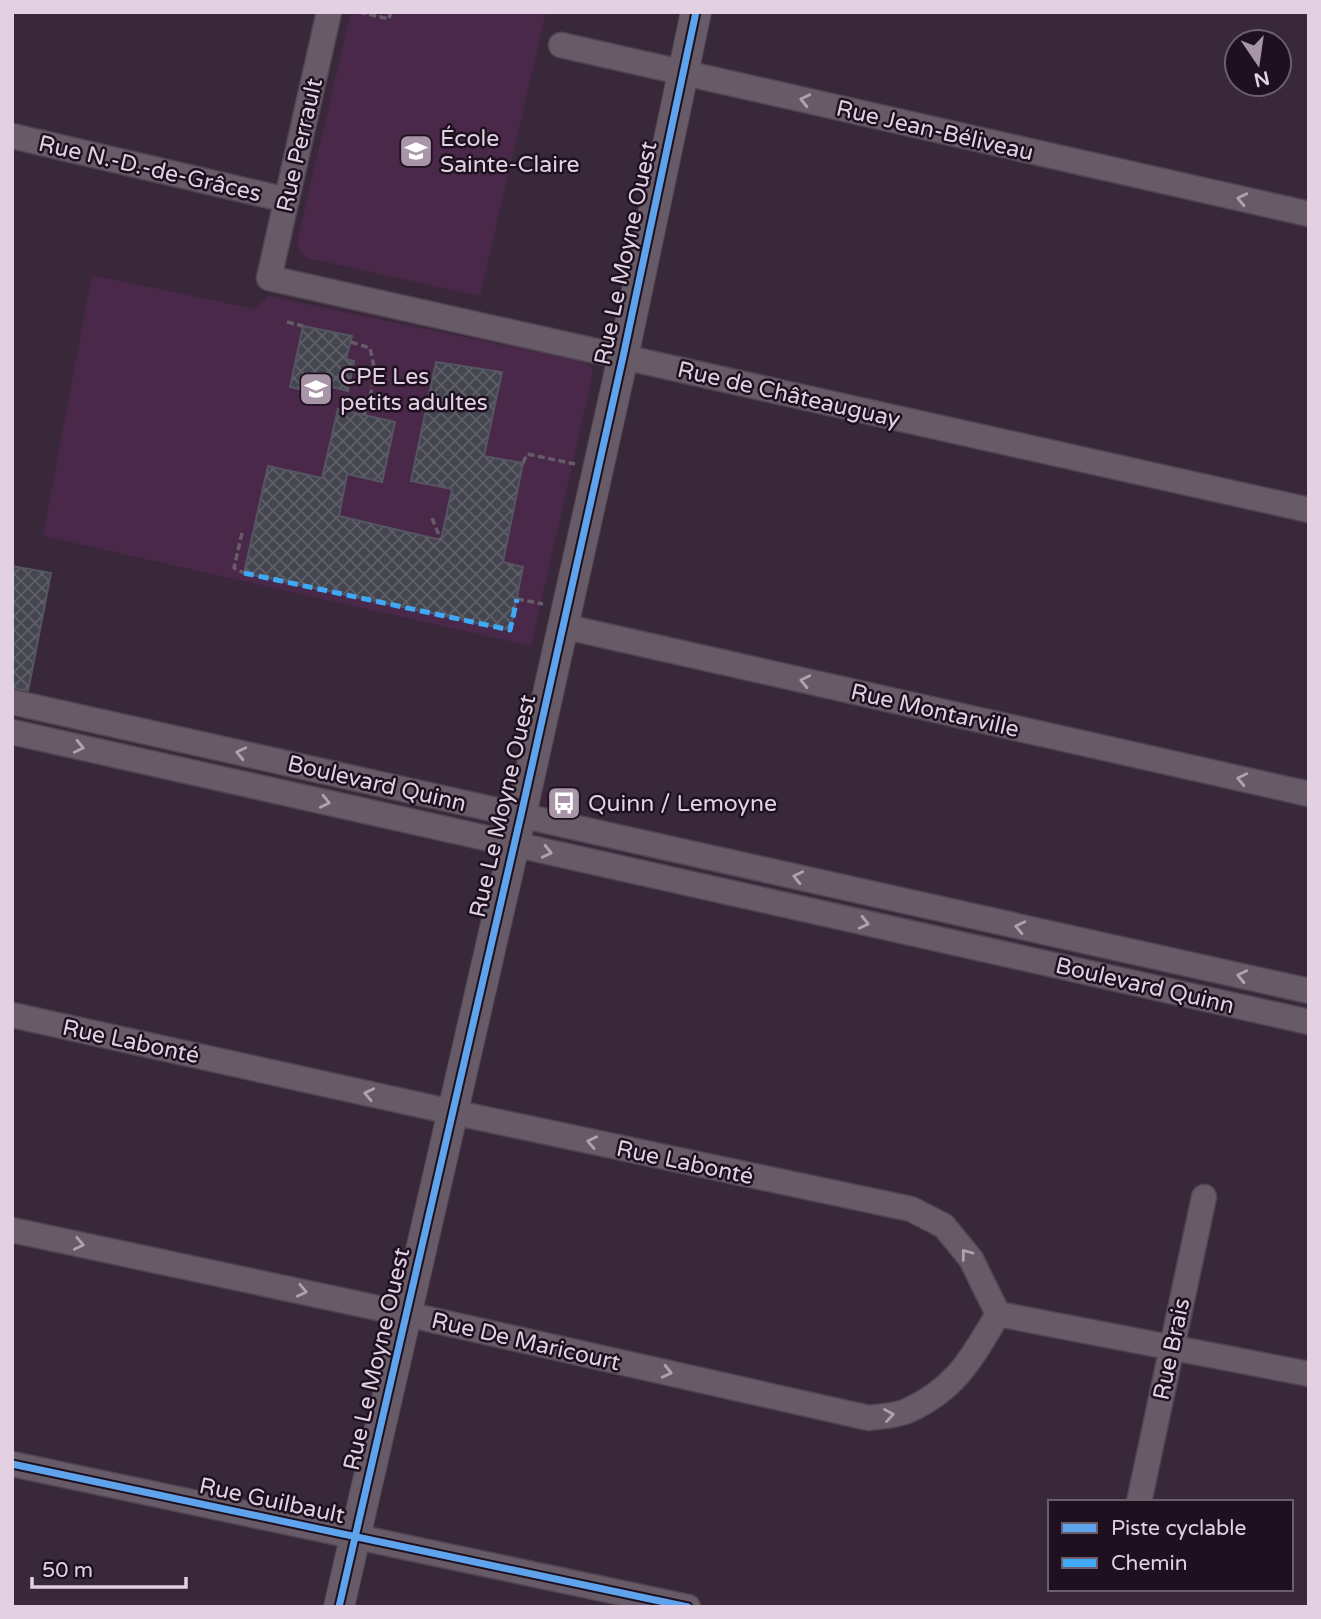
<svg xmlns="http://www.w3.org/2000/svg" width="1321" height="1619" font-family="'Varela Round',sans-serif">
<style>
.built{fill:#492849}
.building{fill:url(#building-cross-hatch);stroke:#555662;stroke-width:2}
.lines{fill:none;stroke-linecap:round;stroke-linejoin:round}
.minor-casing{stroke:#524452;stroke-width:27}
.tertiary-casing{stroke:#524452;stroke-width:32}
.path{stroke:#665b66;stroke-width:3.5;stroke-dasharray:7 3.5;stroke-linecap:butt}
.minor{stroke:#685b68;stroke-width:24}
.tertiary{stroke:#685b68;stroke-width:30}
.quiet{stroke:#3fa9f5;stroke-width:5;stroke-dasharray:10 5;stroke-linecap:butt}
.cycleway-casing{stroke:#1e111f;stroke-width:11}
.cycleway{stroke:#60a3ed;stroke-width:7}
.oneway{stroke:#b2a1b2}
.labels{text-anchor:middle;stroke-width:5;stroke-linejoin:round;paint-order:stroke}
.street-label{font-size:23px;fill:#e3d0e3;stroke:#1e111f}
.poi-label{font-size:23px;fill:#e3d0e3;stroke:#1e111f;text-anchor:start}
</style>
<defs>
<pattern id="building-cross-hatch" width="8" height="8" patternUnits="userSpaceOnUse" patternTransform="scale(1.75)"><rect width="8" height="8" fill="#44454f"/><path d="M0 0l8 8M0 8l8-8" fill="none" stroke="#5f5f68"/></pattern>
</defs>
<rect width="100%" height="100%" fill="#392839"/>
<path class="built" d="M351,12H546L480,296L307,258L300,252L297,242Z
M92,275L255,309L268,296L585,362L592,368V378L531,646L43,536Z"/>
<path class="building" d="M303,326L352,336L346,359L354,361L348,391L321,384L317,393L290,387Z
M436,362L502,372L484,456L523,463L503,562L523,567L510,630L244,573L268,466L322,478L338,409L395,422L382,482L347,474L339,516L441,540L452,489L411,481Z
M12,566L51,573L28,691L12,688Z"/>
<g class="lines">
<g class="minor-casing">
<path id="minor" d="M329,12L269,278L1309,510
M561,45L1309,214
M12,136L287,200
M562,626L1309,794
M12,702L1309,991
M12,732L1309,1022
M12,1015L452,1112L911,1209L944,1226L971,1259L998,1314
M12,1230L406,1314L869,1418C881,1416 896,1416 907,1411C956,1389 972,1358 998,1314
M998,1314L1309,1374
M12,1464L688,1607
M1139,1502L1204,1197"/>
</g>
<g class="tertiary-casing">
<path id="tertiary" d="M339,1607L521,815L623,357L696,12"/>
</g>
<path class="path" d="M359,12L389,19L391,12
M287,322L303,326
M351,342L370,348L376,376L364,415
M523,463L527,454L575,464
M432,518L441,540
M242,533L234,568L244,573
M517,599L543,604"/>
<use href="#minor" class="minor"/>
<use href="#tertiary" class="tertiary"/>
<path class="quiet" d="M244,573L510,630L517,599"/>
<g class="cycleway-casing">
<path id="cycleway" d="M12,1464L688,1607
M339,1607L521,815L623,357L696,12"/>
</g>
<use href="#cycleway" class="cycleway"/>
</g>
<defs><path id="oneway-chevron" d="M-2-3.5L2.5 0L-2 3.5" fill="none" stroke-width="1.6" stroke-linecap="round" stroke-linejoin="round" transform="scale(1.75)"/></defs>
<g class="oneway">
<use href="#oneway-chevron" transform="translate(805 100) rotate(-167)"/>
<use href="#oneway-chevron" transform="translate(1242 199) rotate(-167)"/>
<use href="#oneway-chevron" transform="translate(805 681) rotate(-167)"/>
<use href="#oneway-chevron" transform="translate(79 747) rotate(13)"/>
<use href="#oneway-chevron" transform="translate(241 753) rotate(-167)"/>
<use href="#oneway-chevron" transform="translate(1242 779) rotate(-167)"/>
<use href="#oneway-chevron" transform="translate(325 802) rotate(13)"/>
<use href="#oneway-chevron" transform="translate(547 852) rotate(13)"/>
<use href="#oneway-chevron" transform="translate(798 877) rotate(-167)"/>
<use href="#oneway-chevron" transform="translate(864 923) rotate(13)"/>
<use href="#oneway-chevron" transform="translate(1020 927) rotate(-167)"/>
<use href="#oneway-chevron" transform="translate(1242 976) rotate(-167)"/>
<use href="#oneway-chevron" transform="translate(369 1094) rotate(-168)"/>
<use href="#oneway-chevron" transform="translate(592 1142) rotate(-168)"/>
<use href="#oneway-chevron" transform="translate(79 1244) rotate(12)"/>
<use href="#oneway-chevron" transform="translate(966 1254) rotate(-127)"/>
<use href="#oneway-chevron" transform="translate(302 1291) rotate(12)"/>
<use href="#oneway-chevron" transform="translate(667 1372) rotate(13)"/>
<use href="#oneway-chevron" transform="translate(889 1415) rotate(-9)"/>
</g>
<defs>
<g id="school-square" transform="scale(1.75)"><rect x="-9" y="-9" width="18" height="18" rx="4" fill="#a895a8" stroke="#1e111f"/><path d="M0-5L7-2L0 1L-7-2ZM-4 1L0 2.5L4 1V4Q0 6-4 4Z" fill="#fff"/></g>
<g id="bus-square" transform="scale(1.75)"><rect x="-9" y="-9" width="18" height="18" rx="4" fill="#a895a8" stroke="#1e111f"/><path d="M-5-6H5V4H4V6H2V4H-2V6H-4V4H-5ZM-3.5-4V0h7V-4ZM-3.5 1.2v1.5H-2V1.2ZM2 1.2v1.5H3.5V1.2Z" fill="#fff"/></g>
</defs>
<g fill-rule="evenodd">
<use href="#school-square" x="416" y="151"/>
<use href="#school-square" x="316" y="389"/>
<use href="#bus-square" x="564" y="803"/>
</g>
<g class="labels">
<g class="street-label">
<text transform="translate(935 130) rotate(13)" y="8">Rue Jean-Béliveau</text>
<text transform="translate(299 145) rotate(-77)" y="8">Rue Perrault</text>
<text transform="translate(150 168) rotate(13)" y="8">Rue N.-D.-de-Grâces</text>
<text transform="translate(625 253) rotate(-78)" y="8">Rue Le Moyne Ouest</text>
<text transform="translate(789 394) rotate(13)" y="8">Rue de Châteauguay</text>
<text transform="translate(935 710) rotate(13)" y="8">Rue Montarville</text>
<text transform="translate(377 783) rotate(13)" y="8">Boulevard Quinn</text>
<text transform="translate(502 806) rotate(-77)" y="8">Rue Le Moyne Ouest</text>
<text transform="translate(1145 985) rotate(13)" y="8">Boulevard Quinn</text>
<text transform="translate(131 1041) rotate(12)" y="8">Rue Labonté</text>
<text transform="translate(685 1162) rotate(12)" y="8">Rue Labonté</text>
<text transform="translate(526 1341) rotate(13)" y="8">Rue De Maricourt</text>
<text transform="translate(1171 1349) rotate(-78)" y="8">Rue Brais</text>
<text transform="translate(376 1359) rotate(-77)" y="8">Rue Le Moyne Ouest</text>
<text transform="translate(272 1500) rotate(12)" y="8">Rue Guilbault</text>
</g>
<g class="poi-label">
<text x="440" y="146">École<tspan x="440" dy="26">Sainte-Claire</tspan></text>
<text x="340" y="384">CPE Les<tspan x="340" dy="26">petits adultes</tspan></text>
<text x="588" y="811">Quinn / Lemoyne</text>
</g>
</g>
<rect width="1321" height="1619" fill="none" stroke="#e3d0e3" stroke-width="28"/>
<rect x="1048" y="1500" width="245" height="91" fill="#1e111f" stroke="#6d5d6d" stroke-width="2"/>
<rect x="1062" y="1523" width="35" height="10" fill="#60a3ed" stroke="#6d5d6d" stroke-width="2"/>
<text x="1111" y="1535" font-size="21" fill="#e3d0e3">Piste cyclable</text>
<rect x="1062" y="1558" width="35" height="10" fill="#3fa9f5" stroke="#6d5d6d" stroke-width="2"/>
<text x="1111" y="1570" font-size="21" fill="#e3d0e3">Chemin</text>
<g transform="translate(1258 63) rotate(167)"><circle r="33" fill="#1e111f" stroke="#6d5d6d" stroke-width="2"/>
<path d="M0-5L12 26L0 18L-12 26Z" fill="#a895a8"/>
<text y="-10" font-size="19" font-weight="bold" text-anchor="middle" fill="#e3d0e3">N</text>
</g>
<path d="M32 1577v10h154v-10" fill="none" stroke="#e3d0e3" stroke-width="3.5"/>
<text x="42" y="1577" font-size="21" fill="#e3d0e3" stroke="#1e111f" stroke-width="5" paint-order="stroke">50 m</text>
</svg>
